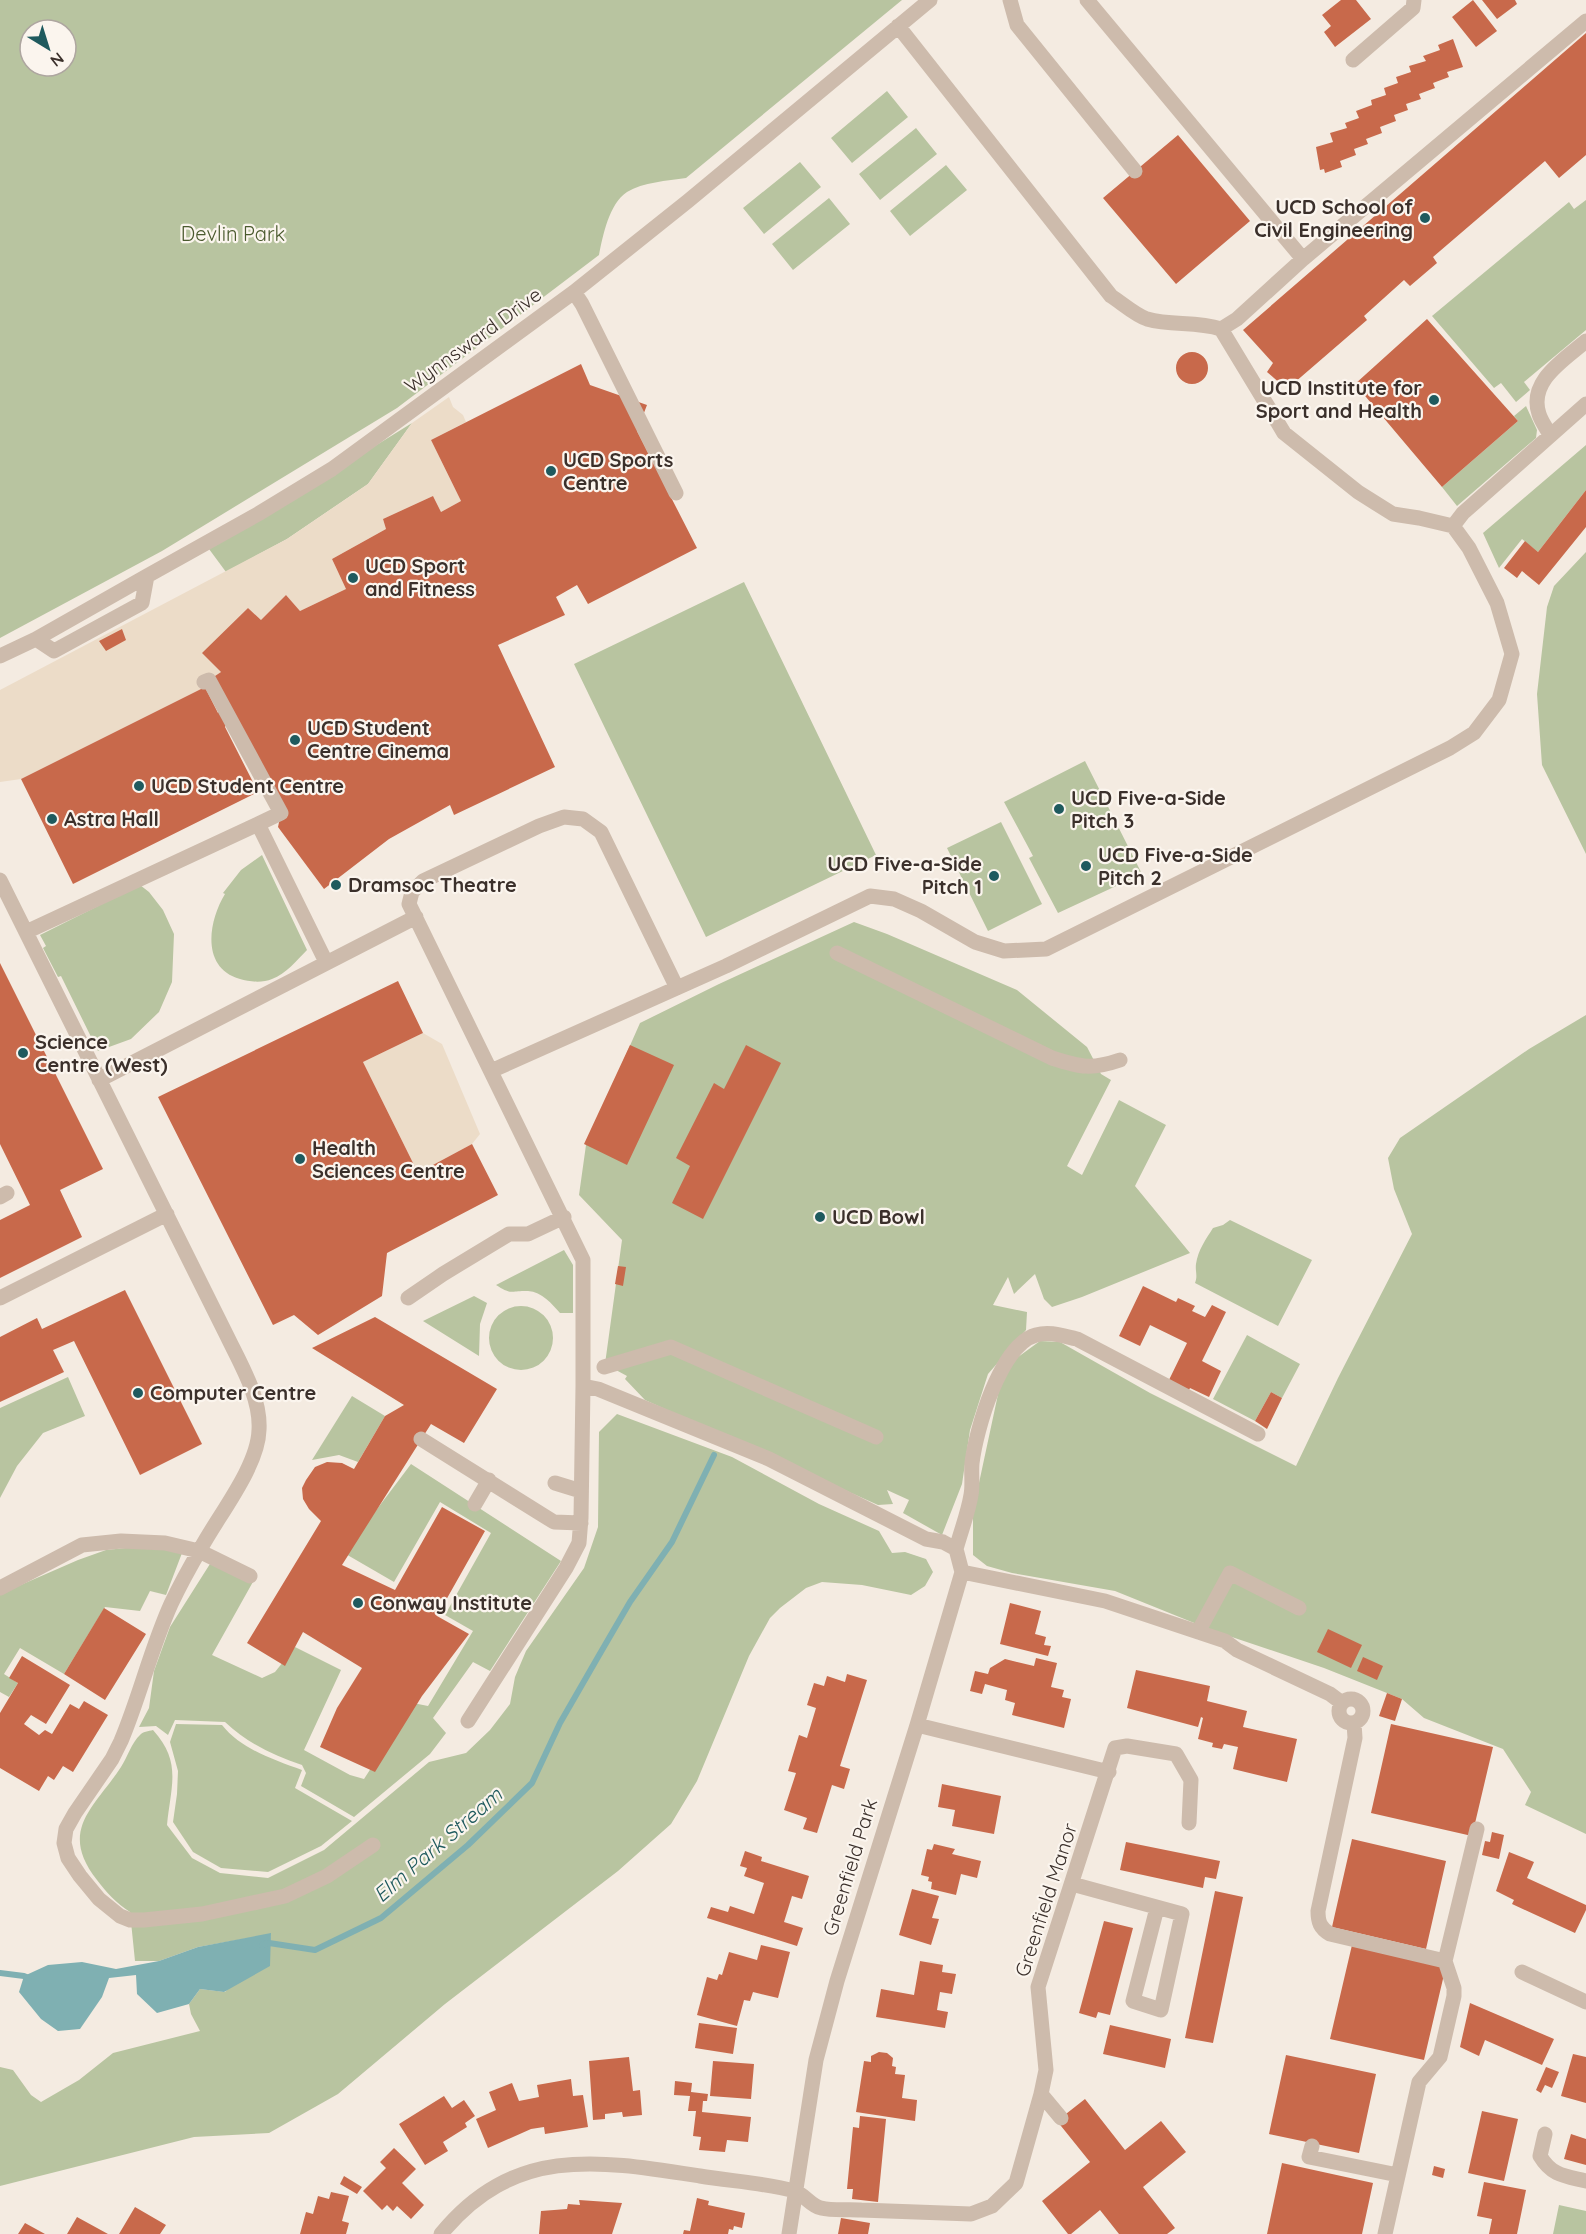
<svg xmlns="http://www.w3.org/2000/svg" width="1586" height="2234" font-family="Quicksand,sans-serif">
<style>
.green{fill:#b8c4a0;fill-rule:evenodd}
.plaza{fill:#ecdcc8}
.water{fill:#7fb0b2}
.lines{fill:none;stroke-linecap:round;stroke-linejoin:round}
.stream{stroke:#7fb0b2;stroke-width:6}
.building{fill:#c8694b}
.minor{stroke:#cdbbac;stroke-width:15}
.poi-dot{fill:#1f5a5e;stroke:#fbf5ee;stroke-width:2}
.labels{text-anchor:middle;stroke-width:4.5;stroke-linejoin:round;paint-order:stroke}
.poi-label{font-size:20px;font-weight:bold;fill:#3b302b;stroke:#fbf5ee;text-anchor:start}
.park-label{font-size:20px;fill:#4a5a2e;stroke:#fbf5ee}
.street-label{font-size:20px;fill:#3b302b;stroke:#fbf5ee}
.water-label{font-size:21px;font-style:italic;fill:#1f5a5e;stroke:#fbf5ee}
</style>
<rect width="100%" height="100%" fill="#f4ebe1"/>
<path class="green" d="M0,0H902L686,178C667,181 643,182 627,192C609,204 603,235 599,255L397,408L162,551L0,638ZM30,30H66V66H30Z
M887,91L908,117L852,163L831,138Z
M916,128L937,154L880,200L859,174Z
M800,162L821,187L764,234L743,208Z
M946,165L967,190L910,236L890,211Z
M829,198L850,224L793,270L772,244Z
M1586,200V330L1524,382L1530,390L1516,402L1501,383L1494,388L1432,316L1569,202L1574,209Z
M1526,406L1537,430L1536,438L1457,506L1442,487L1518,421L1514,416Z
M412,423L368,484L287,539L226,572L209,549Z
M1586,445V490L1538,552L1522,539L1499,568L1483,533Z
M1586,552V854L1542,765L1537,694L1547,607L1554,586Z
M744,582L876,855L706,937L574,664Z
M1085,761L1142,874L1058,913L1029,858L1033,856L1004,802Z
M1001,822L1042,904L988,931L947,848Z
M262,855L307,950C297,960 286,974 272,979C263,983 249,982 240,979C201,968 208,922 225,894L223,893L241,870Z
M140,885L149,892L163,910L174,934L172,982L159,1012L131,1039L98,1051L61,976L58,977L43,948L46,946L40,935Z
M854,922L887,934L1017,990L1087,1047L1101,1074L1111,1080L1067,1166L1082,1175L1119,1100L1166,1125L1135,1186L1190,1253L1082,1297L1052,1307L1044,1299L1035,1274L1014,1294L1008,1277L993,1305L1027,1312L1026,1330L988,1374L970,1430L962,1484L942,1535L903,1513L909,1500L887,1490L893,1504L878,1505L645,1400L625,1379L627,1376L605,1364L622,1240L579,1195L586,1145L640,1023L719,984Z
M1586,1015V1834L1525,1805L1531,1792L1503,1749L1424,1718L1402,1699L1324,1668L1214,1631L1115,1591L1012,1573L987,1566L973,1555V1511L1000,1385L1014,1360L1040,1341L1060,1342L1150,1393L1296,1466L1338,1378L1412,1234L1394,1189L1388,1158L1400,1138L1529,1049Z
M1230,1220L1312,1260L1278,1326L1195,1283C1198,1276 1195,1271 1196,1264C1198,1250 1206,1239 1213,1228L1223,1225Z
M564,1250L573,1265V1313H560C552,1304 542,1292 528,1291C510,1290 513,1296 496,1285Z
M474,1296L487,1303L480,1324L479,1356L423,1321Z
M489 1338a32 32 0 1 1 64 0a32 32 0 1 1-64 0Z
M1247,1335L1300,1364L1282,1398L1271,1392L1255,1421L1213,1399Z
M68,1377L85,1416L43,1433L17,1466L0,1498V1408Z
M352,1396L385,1416L358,1462L339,1455L312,1460Z
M617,1414L732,1457L819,1504L879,1531L892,1553L905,1552L926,1559L933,1572L925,1586L911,1595L862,1585L822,1582L806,1588L780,1608L770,1618L749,1656L697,1781L671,1824L618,1871L445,2004L338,2094L269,2133L194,2137L0,2186V2067L13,2070L31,2095L41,2102L79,2080L113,2053L200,2031L191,2014L189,2004L200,1989L225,1992L269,1943L271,1934L198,1947L159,1961H135L130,1912C116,1903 107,1893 97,1880C58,1830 94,1808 121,1767C127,1758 132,1742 140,1735C142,1732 149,1731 153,1730C182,1762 171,1785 167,1825L192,1858L220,1873L268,1878L324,1850L429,1762L466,1753L490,1730L510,1704L515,1677L526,1651L584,1568L598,1527L599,1432Z
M411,1464L561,1561L490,1671L473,1662L433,1718L446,1733L430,1754L354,1817L301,1786L306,1773L302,1765C273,1755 247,1743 225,1722L175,1720L168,1735L156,1726L139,1727L149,1708L154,1671L170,1627L215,1556L254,1580L212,1655L262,1678L275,1672L295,1647L341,1670L304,1750L350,1775L364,1779L413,1703L428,1706L473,1631L445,1615L491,1533L440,1502L394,1582L344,1553Z
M145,1546L182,1553L166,1595L150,1591L140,1611L105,1607L64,1674L20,1648L4,1674L18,1683L9,1697L0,1692V1594L78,1560L106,1550Z
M176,1724L222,1725C241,1749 274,1760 302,1770L295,1788L352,1821L321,1846L268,1872L221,1868L193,1852L173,1822L177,1794L178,1771L170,1742Z
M1559,2205L1586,2211V2234H1553Z"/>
<path class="plaza" d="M449,397L453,407L463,415L466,422L431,440L461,501L441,512L433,496L383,519L386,529L332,559L346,589L300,611L286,595L261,620L248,608L203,653L221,672L209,680L205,687L21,779L0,782V690L287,539L368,484L412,423Z
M423,1033L442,1044L480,1134L472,1144L418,1173L363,1062Z"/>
<path class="water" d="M271,1933L270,1966L224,1992L200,1989L189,2004L157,2013L137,1994L136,1975L109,1978L102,1997L80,2029L58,2031L41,2019L19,1992L24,1976L48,1965L82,1962L116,1969L159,1961L198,1947Z"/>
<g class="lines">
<path class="stream" d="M262,1945L269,1943L315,1950L381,1918L468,1845L532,1783L560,1723L598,1657L630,1602L672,1542L714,1455
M0,1973L24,1976L29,1978"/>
</g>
<path class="building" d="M1341,0H1356L1371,19L1335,47L1324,32L1331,26L1322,15Z
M1473,0L1497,31L1476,47L1452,17Z
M1482,0H1515L1517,4L1497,19Z
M1586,33V155L1559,178L1545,161L1433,257L1437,263L1410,286L1404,280L1364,316L1367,320L1294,383L1282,385L1267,372L1273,363L1243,330Z
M1453,39L1463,67L1447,72L1449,77L1433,83L1435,88L1419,94L1421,99L1406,104L1408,110L1394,115L1396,121L1380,127L1382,133L1366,139L1368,144L1354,149L1356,155L1340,161L1342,167L1325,173L1324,169L1320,170L1316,147L1333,142L1330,133L1347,128L1345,123L1359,118L1356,111L1372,105L1371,100L1386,95L1384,88L1398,83L1396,77L1411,72L1409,66L1426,61L1423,56L1440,50L1438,45Z
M1178,135L1250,221L1176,284L1103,198Z
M1427,319L1518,421L1442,487L1355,384Z
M1176 368a16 16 0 1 1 32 0a16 16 0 1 1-32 0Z
M581,364L590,385L647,405L637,431L697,548L588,604L577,585L556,597L565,615L498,645L555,767L454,815L450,805L389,839L324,889L278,827L281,813L229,717L225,727L258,792L73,884L21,779L205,687L218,713L221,702L209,680L221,672L202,653L248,608L261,620L286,595L300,611L346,589L332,559L386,529L383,519L433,496L441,512L461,501L431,440Z
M1586,490V527L1539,585L1522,571L1517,578L1504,568L1525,541L1538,552Z
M122,629L126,640L106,651L99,641Z
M0,963L103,1169L60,1190L82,1237L0,1278V1220L30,1205L0,1144Z
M398,981L423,1033L363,1062L418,1173L472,1144L498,1195L387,1253L382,1296L318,1335L294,1315L273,1325L158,1097Z
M630,1045L674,1065L627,1165L584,1144Z
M746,1045L781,1063L703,1219L672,1203L690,1166L676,1158L714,1083L724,1089Z
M618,1266L626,1267L623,1286L615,1284Z
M1143,1286L1176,1302L1178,1298L1195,1306L1192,1311L1205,1317L1212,1305L1226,1312L1202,1361L1221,1371L1209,1397L1190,1388L1188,1392L1168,1382L1187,1343L1150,1325L1140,1346L1119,1336Z
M125,1290L202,1444L140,1475L74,1341L53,1350L64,1372L0,1402V1337L37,1318L42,1329Z
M375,1317L497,1389L464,1443L431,1424L342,1565L395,1590L442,1507L485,1531L437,1616L469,1634L422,1696L375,1772L320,1747L337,1708L362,1668L303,1632L285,1666L247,1643L321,1521L309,1509L303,1499L302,1488L306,1480L315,1467L327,1462L342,1463L354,1469L385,1416L404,1405L312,1348Z
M1271,1392L1282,1398L1267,1429L1255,1421Z
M1010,1603L1041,1611L1035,1634L1046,1637L1044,1645L1051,1646L1048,1656L1000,1644Z
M104,1608L146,1634L105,1700L64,1674Z
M1328,1629L1362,1645L1351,1668L1317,1652Z
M22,1656L70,1685L46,1724L31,1715L24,1724L39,1735L45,1730L52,1734L70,1704L79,1709L84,1701L108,1715L73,1772L63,1766L54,1780L48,1776L39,1791L0,1768V1713L18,1683L9,1678Z
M1363,1657L1383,1666L1377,1680L1357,1671Z
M1036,1658L1057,1663L1051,1687L1064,1690L1062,1697L1071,1699L1064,1728L1012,1715L1015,1703L1005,1700L1007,1690L985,1684L982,1694L970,1691L975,1671L988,1674L990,1668L1005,1659L1034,1666Z
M1136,1670L1210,1686L1207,1701L1247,1711L1243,1727L1297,1739L1287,1782L1233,1769L1238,1747L1224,1744L1222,1749L1212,1747L1213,1743L1198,1739L1203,1718L1201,1717L1198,1727L1127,1708Z
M847,1674L867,1680L840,1766L850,1769L844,1789L832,1785L817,1833L803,1829L807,1818L784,1810L796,1773L788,1771L799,1735L807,1738L816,1708L807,1705L814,1683L824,1686L827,1676L845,1682Z
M1387,1693L1402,1699L1395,1721L1379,1716Z
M1391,1724L1493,1747L1472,1836L1371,1813Z
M942,1784L1001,1796L994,1834L952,1826L955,1810L938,1807Z
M1492,1832L1504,1835L1499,1859L1482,1855L1485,1841L1490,1842Z
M1352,1839L1446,1861L1426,1949L1332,1927Z
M1126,1842L1220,1861L1216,1879L1205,1877L1203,1888L1120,1870Z
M934,1844L955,1849L952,1854L981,1861L977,1878L961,1874L956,1895L931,1889L932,1882L928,1881L929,1877L921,1875L927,1849L932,1850Z
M745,1851L762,1857L761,1861L809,1876L802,1899L792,1896L784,1922L803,1928L797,1946L707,1918L711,1907L728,1912L730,1906L754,1914L764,1883L744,1876L747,1868L740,1866Z
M1509,1852L1534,1862L1527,1878L1586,1905V1910L1575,1933L1512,1904L1514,1900L1496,1891Z
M912,1889L939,1896L932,1918L939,1919L931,1945L899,1935Z
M1215,1891L1243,1897L1213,2043L1185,2038Z
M1104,1921L1133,1928L1110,2015L1098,2012L1096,2018L1079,2013Z
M761,1945L790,1952L778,1998L753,1992L750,2001L744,2000L737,2026L697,2015L707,1977L717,1980L719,1974L722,1975L729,1952L757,1960Z
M1352,1945L1446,1966L1424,2060L1330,2039Z
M920,1961L943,1965L942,1972L956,1974L952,1994L940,1992L937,2010L948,2012L945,2028L876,2017L881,1989L914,1995Z
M1470,2003L1554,2039L1542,2065L1485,2040L1479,2056L1460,2047Z
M699,2023L737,2028L733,2054L695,2048Z
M1110,2025L1171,2039L1165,2068L1103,2054Z
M879,2052L887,2053L893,2058L892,2066L896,2067L895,2074L905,2075L902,2098L917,2100L915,2121L856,2112L864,2061L871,2062V2056Z
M1573,2054L1586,2057V2103L1561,2096Z
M1286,2055L1376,2074L1359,2153L1269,2134Z
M629,2057L633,2091L640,2090L642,2115L623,2117L622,2112L605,2114V2119L593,2120L589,2061Z
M713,2061L754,2064L751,2099L710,2096Z
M1546,2067L1559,2072L1552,2088L1545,2085L1541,2093L1536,2090Z
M571,2079L573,2096L583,2095L588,2127L545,2134L544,2127L531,2129L488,2148L476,2119L496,2110L489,2092L512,2083L519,2101L539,2097L537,2085Z
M675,2081L692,2083L691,2092L708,2094L707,2101H703L702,2112L751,2117L748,2142L727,2140L725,2152L699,2150L701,2137L693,2136L696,2111H688L690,2096L674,2095Z
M444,2096L452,2108L464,2100L475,2116L465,2123L467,2127L443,2142L448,2151L425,2165L399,2124Z
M1085,2099L1125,2150L1161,2121L1186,2152L1143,2187L1175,2228L1167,2234H1119L1100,2210L1071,2234H1068L1042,2201L1090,2162L1057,2121Z
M1482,2111L1518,2119L1504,2181L1468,2173Z
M860,2116L886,2119L878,2202L852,2199L853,2189H847L853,2127L859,2128Z
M1571,2134L1586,2139V2165L1564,2159Z
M394,2148L416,2169L402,2183L424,2205L411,2219L397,2206L393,2211L387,2205L382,2210L363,2191L386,2168L380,2162Z
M1282,2163L1373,2183L1362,2234H1267Z
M1434,2166L1445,2169L1443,2178L1432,2175Z
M344,2176L362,2187L357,2194L340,2184Z
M1484,2182L1526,2190L1517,2234H1489L1492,2219L1477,2216Z
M331,2192L349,2196L342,2221L349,2223L346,2234H300L306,2212L313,2214L318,2196L329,2199Z
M697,2198L709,2201L708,2205L745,2213L742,2228L734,2226L733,2230L729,2229L728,2234H683L684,2230L690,2231Z
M579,2200L622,2203L612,2234H539L541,2211L567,2209L568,2204L580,2205Z
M135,2207L166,2225L160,2234H119Z
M77,2217L108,2234H67Z
M841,2218L870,2223L868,2234H838Z
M25,2223L45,2234H18Z"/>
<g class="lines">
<path class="minor" d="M1010,0L1017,25L1135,171
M1087,0L1303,259
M1353,60L1413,8L1414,0
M574,292L582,304L676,493
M1221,329L1237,319L1303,259L1586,21
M1550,435C1547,429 1541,421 1539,414C1528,381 1564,360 1586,341
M1453,526L1463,513L1586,404
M36,639L54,651L142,603L147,576
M0,656L36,639L147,576L258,514L332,469L574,292L688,201L930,0
M204,682L209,680L281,813L258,824
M0,880L227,1336C241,1365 261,1398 259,1430C258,1467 218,1516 201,1548C191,1565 180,1585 171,1604C151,1648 140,1696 121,1741L112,1759L75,1813L66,1829L64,1843L68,1858L80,1876L99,1899L120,1916L130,1920H144L202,1914L285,1896L327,1876L373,1845
M26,932L258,824L326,962
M837,953L1052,1058C1080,1067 1091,1070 1120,1060
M677,988L601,832L583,819L564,817L539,826L423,881L412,892L409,904L583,1260V1386L598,1389L769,1459L926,1539L943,1542L956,1549L962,1572L917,1725L837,1981L816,2060L789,2234
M491,1071L726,966L870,896L894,899L921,911L975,942L1004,951L1046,949L1450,748L1474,733L1499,700L1512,654L1497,603L1469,548L1453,526L1419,518L1393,514L1358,492L1284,433L1221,329C1195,321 1172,326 1147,319C1135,315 1122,303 1111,296L898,26
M99,1080L416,917
M0,1197L7,1193
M0,1298L167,1214
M408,1298L443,1274L509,1234H528L564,1217
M604,1367L671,1347L876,1437
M421,1439L554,1522L581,1523
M555,1483L581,1491
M475,1504L489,1480
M956,1549C961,1531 968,1513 971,1495C973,1485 971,1474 972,1463C976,1430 1000,1345 1036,1335C1050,1331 1063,1336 1077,1339L1258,1434
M962,1572L1105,1601L1225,1641L1237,1650L1330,1694L1342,1703
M0,1588L82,1545L121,1541L165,1543L199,1551L250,1576
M1198,1632L1230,1573L1299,1608
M1339 1711a12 12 0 1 1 24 0a12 12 0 1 1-24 0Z
M468,1721L566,1568L579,1543L581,1518L583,1386
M1354,1723L1355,1738L1318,1911C1318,1922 1320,1928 1330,1934L1445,1961L1454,1988V1996L1440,2057L1419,2082L1385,2234
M917,1725L1109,1772
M1072,1884L1182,1914L1161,2010L1133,2001L1157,1908
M1445,1961L1477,1829
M1522,1972L1586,2002
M1041,2094L1061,2118
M1545,2134L1540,2156C1552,2176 1565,2176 1586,2181
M1312,2146L1309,2157L1398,2175
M441,2234C514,2145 598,2160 700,2176C729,2181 767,2183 794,2191C804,2194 811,2206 821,2208C833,2211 849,2209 861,2210C898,2211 934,2213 971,2214L992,2206L1016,2183L1041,2094L1046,2070L1038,1987L1115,1748L1127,1746L1176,1754L1191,1780L1189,1823"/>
</g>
<g class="poi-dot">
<circle cx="1425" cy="218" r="6"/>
<circle cx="1434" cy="400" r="6"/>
<circle cx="551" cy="471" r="6"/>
<circle cx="353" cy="578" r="6"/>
<circle cx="295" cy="740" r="6"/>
<circle cx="139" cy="786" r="6"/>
<circle cx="1059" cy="809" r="6"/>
<circle cx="52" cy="819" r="6"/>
<circle cx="1086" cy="866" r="6"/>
<circle cx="994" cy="876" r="6"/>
<circle cx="336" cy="885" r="6"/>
<circle cx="23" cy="1053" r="6"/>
<circle cx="300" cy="1159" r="6"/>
<circle cx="820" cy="1217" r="6"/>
<circle cx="138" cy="1393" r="6"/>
<circle cx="358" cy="1603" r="6"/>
</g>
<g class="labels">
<g class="poi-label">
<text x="1413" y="214" text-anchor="end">UCD School of<tspan x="1413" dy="23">Civil Engineering</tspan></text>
<text x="1422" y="395" text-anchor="end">UCD Institute for<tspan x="1422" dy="23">Sport and Health</tspan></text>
<text x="563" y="467">UCD Sports<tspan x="563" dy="23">Centre</tspan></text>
<text x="365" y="573">UCD Sport<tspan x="365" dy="23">and Fitness</tspan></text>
<text x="307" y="735">UCD Student<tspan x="307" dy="23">Centre Cinema</tspan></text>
<text x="151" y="793">UCD Student Centre</text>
<text x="1071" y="805">UCD Five-a-Side<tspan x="1071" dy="23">Pitch 3</tspan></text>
<text x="64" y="826">Astra Hall</text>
<text x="1098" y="862">UCD Five-a-Side<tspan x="1098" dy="23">Pitch 2</tspan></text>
<text x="982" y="871" text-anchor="end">UCD Five-a-Side<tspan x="982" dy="23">Pitch 1</tspan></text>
<text x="348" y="892">Dramsoc Theatre</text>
<text x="35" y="1049">Science<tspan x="35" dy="23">Centre (West)</tspan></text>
<text x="312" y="1155">Health<tspan x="312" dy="23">Sciences Centre</tspan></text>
<text x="832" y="1224">UCD Bowl</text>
<text x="150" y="1400">Computer Centre</text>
<text x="370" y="1610">Conway Institute</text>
</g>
<g class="park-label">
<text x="233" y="241">Devlin Park</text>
</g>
<g class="street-label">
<text transform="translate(473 340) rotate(-36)" y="7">Wynnsward Drive</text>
<text transform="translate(850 1867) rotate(-73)" y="7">Greenfield Park</text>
<text transform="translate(1046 1900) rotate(-72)" y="7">Greenfield Manor</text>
</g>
<g class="water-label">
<text transform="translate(438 1845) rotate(-41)" y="7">Elm Park Stream</text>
</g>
</g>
<g transform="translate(48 48) rotate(142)"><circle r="28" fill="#fbf5ee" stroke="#aea6a0" stroke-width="1.5"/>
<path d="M0-4.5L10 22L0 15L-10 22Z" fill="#1f5a5e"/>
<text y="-9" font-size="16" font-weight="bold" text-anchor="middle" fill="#3b302b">N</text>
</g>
</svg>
